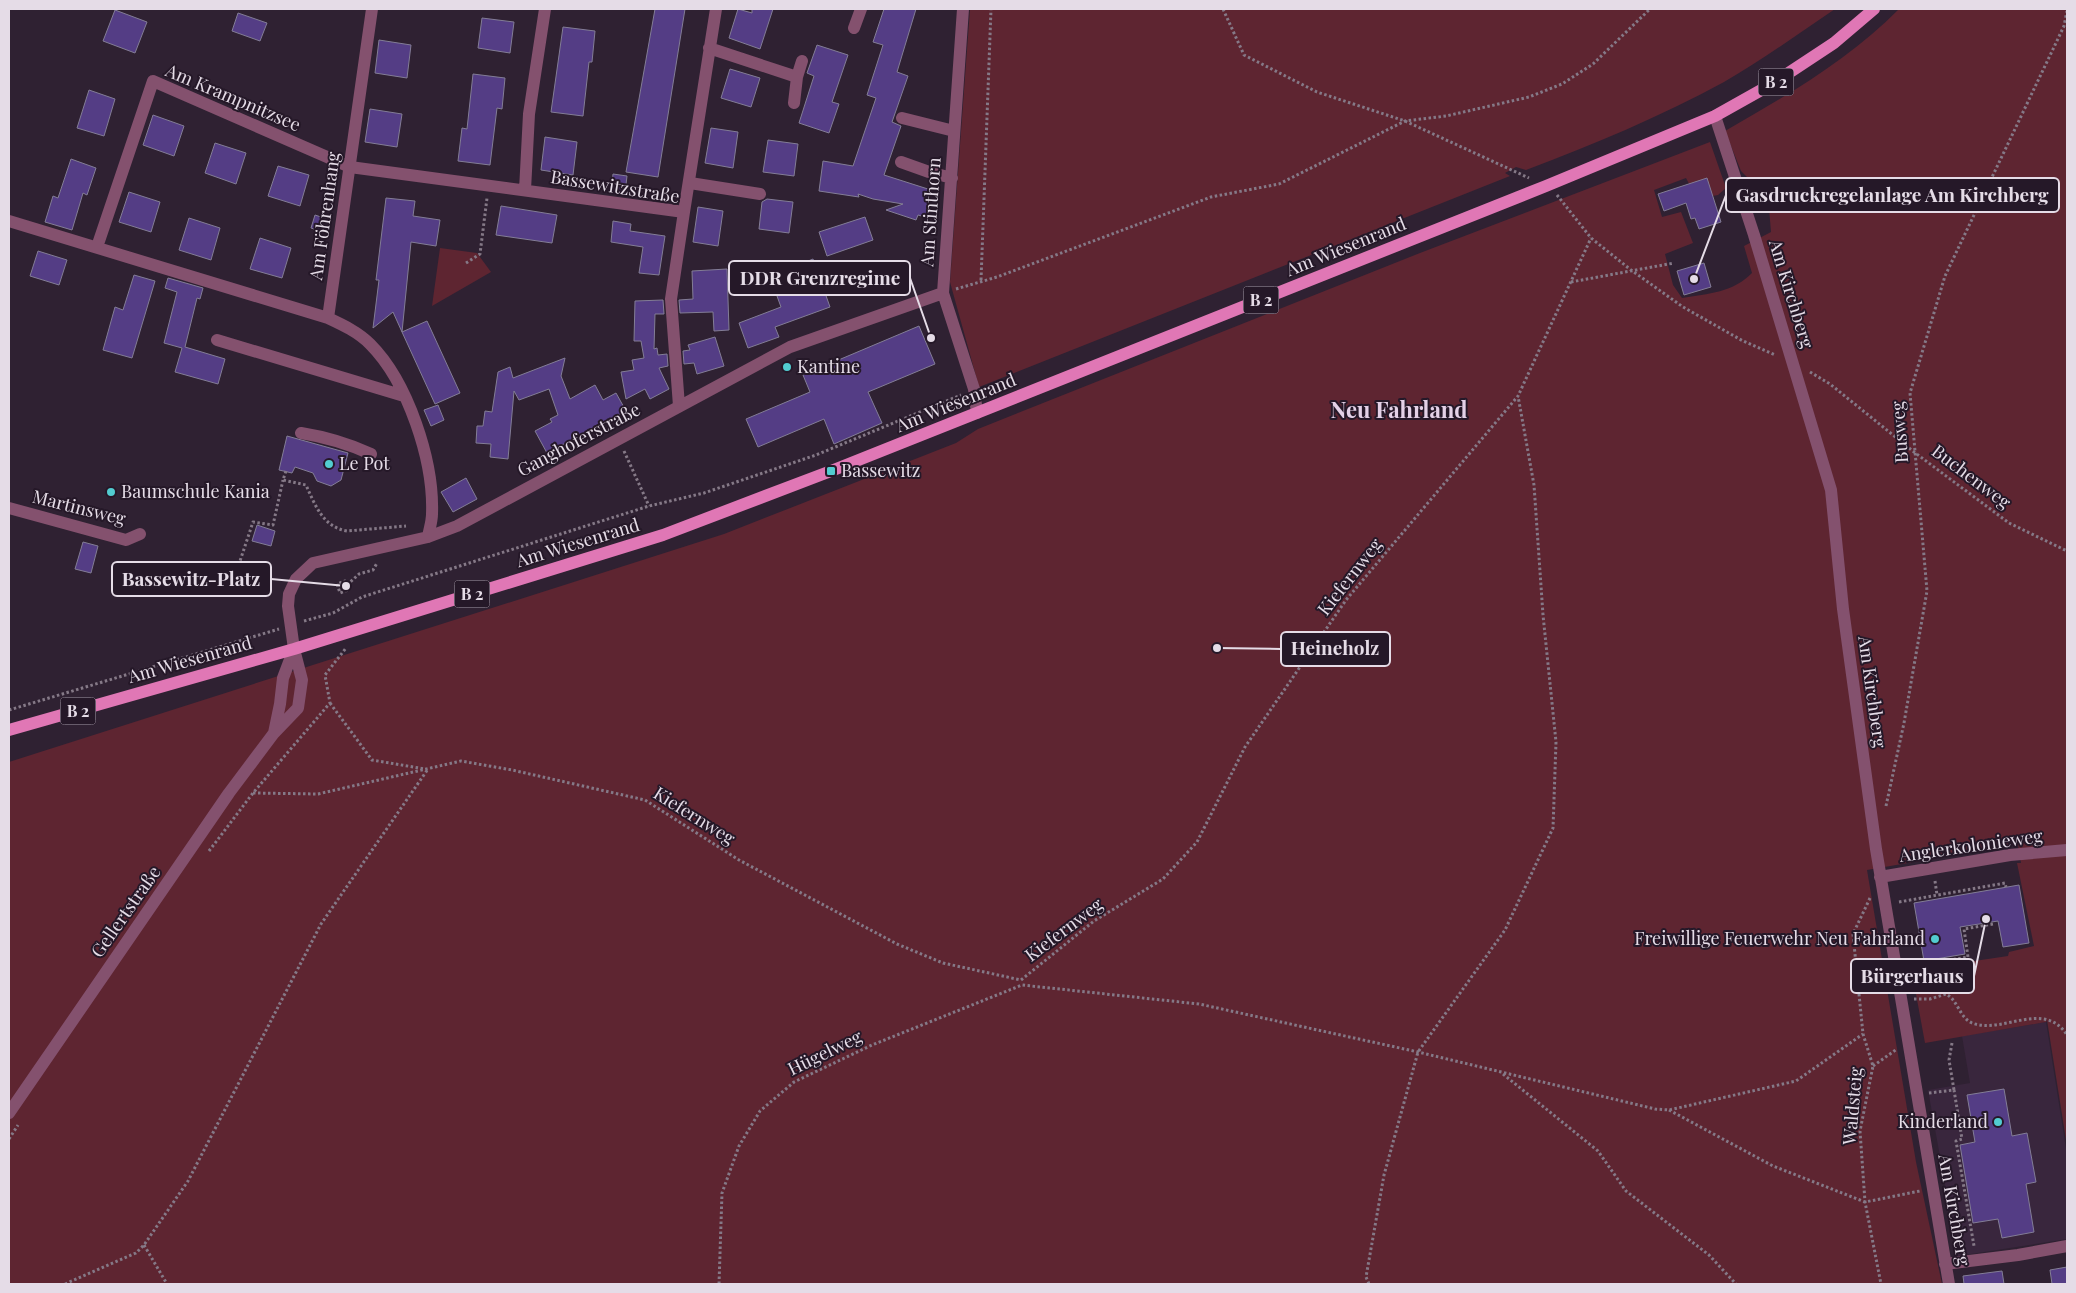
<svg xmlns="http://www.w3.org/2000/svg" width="2076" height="1293" font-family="'Playfair Display',serif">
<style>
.built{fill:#39263d}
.green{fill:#5e2531}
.building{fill:#543d85;stroke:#837d96}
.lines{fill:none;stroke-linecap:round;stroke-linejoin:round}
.path{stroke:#857987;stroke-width:3;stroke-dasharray:2.5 2.5;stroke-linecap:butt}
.minor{stroke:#84516e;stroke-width:12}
.major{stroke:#e077b5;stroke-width:12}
.poi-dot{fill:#52ccd0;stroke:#251828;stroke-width:2}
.labels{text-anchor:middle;stroke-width:4;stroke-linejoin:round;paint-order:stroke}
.shield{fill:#251828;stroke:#aba1ae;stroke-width:1}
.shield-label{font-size:16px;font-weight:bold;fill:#e5dce7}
.street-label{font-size:18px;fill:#e5dce7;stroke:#251828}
.poi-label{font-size:18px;fill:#e5dce7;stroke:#251828;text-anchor:start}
.district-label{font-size:22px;font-weight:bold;fill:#e4d1e7;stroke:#251828}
.leader{fill:none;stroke:#e5dce7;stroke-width:2}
.callout-dot{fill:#e5dce7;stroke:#251828;stroke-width:2}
.callout{fill:#251828;stroke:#e5dce7;stroke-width:2}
.callout-label{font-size:19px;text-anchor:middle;font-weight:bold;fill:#e5dce7}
</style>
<rect width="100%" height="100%" fill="#2f2132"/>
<path class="built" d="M2046,1022L2067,1155V1239L1958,1256L1928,1090L1970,1083L1962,1036Z"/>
<path class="green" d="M970,9H1835C1798,34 1762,60 1724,82C1660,117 1594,144 1526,170L1516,167L1505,173L1510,176L979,387L950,282Z
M1899,9H2067V1146L2047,1020L2046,1022L1925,1043L1916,994L1912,993L1907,971L2008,956L2009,952L2034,946L2017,863H2021L2018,844L1867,870L1916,1162L1942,1284H9V762L724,534L956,443L978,429L1420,253L1710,142L1726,188L1718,195L1697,199L1686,178L1654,190L1662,217L1681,212L1693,243L1665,254L1673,285L1682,298C1708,294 1734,292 1752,273L1744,246L1771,232L1769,208L1754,184L1741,171L1725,131C1786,96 1849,60 1899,9Z
M440,248L477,253L491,272L432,306Z"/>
<path class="building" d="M655,9H685L658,177L626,172Z
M738,9L752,13V9H773L760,49L729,38Z
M884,9H916L897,72L908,76L892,122L901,126L884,175L931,190L929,218L918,215L916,220L886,210L903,204L873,199L858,194L859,197L819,191L823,161L853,166L876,98L867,95L883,45L873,42Z
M115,10L147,22L135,53L103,41Z
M238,13L267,23L260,41L232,31Z
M482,18L514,22L510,53L478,48Z
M563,27L595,31L592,62H589L583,116L551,112Z
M379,40L411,45L407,78L375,73Z
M817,45L848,55L832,102L839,104L829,133L799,123L814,76L807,73Z
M730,69L760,78L751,107L721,98Z
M473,74L505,78L502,109L497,108L490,165L458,161L462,128L467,129Z
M89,90L115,99L104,136L77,128Z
M370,109L402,114L397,147L365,142Z
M153,115L184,126L174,156L143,145Z
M711,128L738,132L733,168L705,163Z
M545,137L577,142L573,175L541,170Z
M768,140L798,144L794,176L763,172Z
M215,143L246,153L236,184L205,173Z
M71,159L96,168L87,195L83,193L72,230L45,222L53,196L58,198Z
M278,166L309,175L300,206L268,196Z
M613,174L627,176L625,193L611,191Z
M1707,178L1721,222L1699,229L1695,218L1691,219L1686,203L1664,211L1658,194Z
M129,192L160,202L151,232L119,222Z
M386,198L415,201L413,216L440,220L436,246L411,242L402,332L393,312L373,328L379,280H376Z
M767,199L793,202L789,233L759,229L762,202Z
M501,206L557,215L552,243L496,235Z
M698,207L723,211L718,246L693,242Z
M315,215L330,220L326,233L311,228Z
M865,217L873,240L827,256L819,232Z
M189,218L220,228L211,260L179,250Z
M613,221L631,224L630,231L665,236L659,275L639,273L643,247L611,242Z
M260,238L291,248L282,278L250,269Z
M38,251L67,260L59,285L30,276Z
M813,259L830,307L775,327L779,337L748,348L739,323L781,307L777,296L803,287L796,266Z
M1704,263L1711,287L1684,295L1677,271Z
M727,269L729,330L714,331L713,312L680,313L679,300L693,299L692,271Z
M134,275L155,281L132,358L103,350L115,307L123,310Z
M168,278L203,288L200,299L197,298L185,347L225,359L218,384L175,372L182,348L164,343L177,292L165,288Z
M663,300L664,314H655L654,349L657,348L658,355L667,354L668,366L659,368L669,389L650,399L645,389L626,399L621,372L634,370L632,360L644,358L641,341H634L635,301Z
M427,321L460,393L435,404L402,332Z
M919,326L935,364L868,392L882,423L834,444L824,419L758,447L746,419L810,392L803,375Z
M715,337L724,366L697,374L694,363L684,364L683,351L690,350L688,345Z
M565,358L561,376L570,399L595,385L603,400L616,393L626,411L547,453L535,431L552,422L550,419L558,415L549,389L519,400L514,391L508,459L490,457L491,444L476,443L477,426H483L485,411L492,412L498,372L510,367L513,378Z
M438,405L444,420L431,426L424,410Z
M287,436L348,453L341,480L331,486L317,481L313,473L295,467L292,473L279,470Z
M466,478L477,499L453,512L441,492Z
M257,525L275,531L271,546L252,541Z
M83,542L98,546L91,573L75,569Z
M2019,885L2029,943L2003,947L1998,921L1960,927L1965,954L1924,961L1914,903Z
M2004,1089L2012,1136L2027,1133L2036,1182L2026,1184L2034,1232L2002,1238L1998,1219L1973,1223L1960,1145L1975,1142L1967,1095Z
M2067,1267V1284H2052L2050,1270Z
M2002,1271L2004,1284H1964L1963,1276Z"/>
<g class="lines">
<path class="path" d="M1223,9L1244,55L1317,92L1405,121L1529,178
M1557,195L1591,238L1631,270L1683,307L1743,341L1775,355
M466,263L480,254L487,198
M981,280L991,9
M1571,282L1674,263
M956,289L997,277L1211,197L1279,184L1405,121L1446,116L1529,97L1562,84L1593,64L1650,9
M1810,372L1830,384L1914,452L2009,523L2067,551
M942,405L955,407
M624,451L649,506
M286,471L283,480L306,485C315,505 323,527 347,531L406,526
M237,570L253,522L273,525L283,480
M345,581L348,590L340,593L337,584Z
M347,585L359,574L373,570L377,563
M304,621L333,613L362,597L649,506L704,493L816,455L961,395
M330,703L372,760L425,769
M9,710L279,629
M253,793L318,794L461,761L512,770L645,800L739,860L897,944L943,963L1021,980L1094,921L1163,879L1197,842L1245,747L1346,600L1518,396L1591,238
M1886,806L1904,723L1927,591L1910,393L1945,276L2064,26L2067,11
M209,851L253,793L330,703L325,675L346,648
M1935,881L1937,895
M1870,898L1853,934L1863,1034L1873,1066L1860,1131L1865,1202L1881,1284
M1899,902L2005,883L2006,887
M1909,967L1968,957L1964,929L1993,924
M1914,999H1930L1946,994C1958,1000 1959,1017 1972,1023C2002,1035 2044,999 2067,1035
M1952,1043L1949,1060L1954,1090
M1873,1066L1897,1049
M1503,1074L1598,1151L1626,1191L1709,1255L1736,1284
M1929,1093L1954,1090L1962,1139L1956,1141L1974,1246
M1669,1110L1773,1166L1865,1202L1920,1191
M9,1139L18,1125
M144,1245L167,1284
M65,1284L136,1253L144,1245L188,1181L321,924L428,769
M719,1284L722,1193L739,1146L760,1111L794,1082L872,1045L1022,985L1199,1004L1418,1052L1655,1109L1669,1110L1796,1081L1863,1034
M1369,1284L1366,1277L1384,1175L1418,1052L1505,930L1553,828L1556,742L1543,615L1534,485L1518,396"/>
<path class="minor" d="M372,9L328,318C343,325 358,332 370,344C408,382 434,461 432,514C432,522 429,530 428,537
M963,9L943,293L974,389L977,413
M854,28L861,9
M709,48L797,77L802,61
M794,103L797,77
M1715,116L1754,235L1831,490L1843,609L1876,849L1949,1284
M902,118L954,131
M901,162L929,172L952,178
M690,183L760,194
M525,190L529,114L545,9
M684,212L716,9
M9,221L328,318
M97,247L153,81L350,167L684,212L671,299L679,406
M217,340L404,396
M301,433C326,437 347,443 371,454
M9,508L126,540L140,534
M274,733L280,704L283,678L294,649
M1880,877L2010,855L2067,850
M9,1113L229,793L274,733L298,708L302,680L294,649L288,606L289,594L296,579L313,563L428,537L457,526L790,347L943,293
M1945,1264L2018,1255L2067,1246"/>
<path class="major" d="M9,730L294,649L663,535L831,471L1546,186L1715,116L1772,84L1834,43L1874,9"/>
</g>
<g class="poi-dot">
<circle cx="787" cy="367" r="5"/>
<circle cx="329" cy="464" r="5"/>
<rect x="826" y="466" width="10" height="10" rx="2.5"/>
<circle cx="111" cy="492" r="5"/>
<circle cx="1935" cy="939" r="5"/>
<circle cx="1998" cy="1122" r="5"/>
</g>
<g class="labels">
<g class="shield">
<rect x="1758.5" y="68.5" width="35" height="27" rx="4"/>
<rect x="1243.5" y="286.5" width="35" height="27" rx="4"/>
<rect x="454.5" y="580.5" width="35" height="27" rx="4"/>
<rect x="60.5" y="697.5" width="35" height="27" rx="4"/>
</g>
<g class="shield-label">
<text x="1776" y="88">B 2</text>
<text x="1261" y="306">B 2</text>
<text x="472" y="600">B 2</text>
<text x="78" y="717">B 2</text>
</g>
<g class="street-label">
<text transform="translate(233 98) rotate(23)" y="6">Am Krampnitzsee</text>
<text transform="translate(615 187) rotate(9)" y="6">Bassewitzstraße</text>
<text transform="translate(931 212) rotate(-86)" y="6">Am Stinthorn</text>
<text transform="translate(325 216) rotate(-82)" y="6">Am Föhrenhang</text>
<text transform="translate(1346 247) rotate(-22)" y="6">Am Wiesenrand</text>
<text transform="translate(1791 294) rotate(73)" y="6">Am Kirchberg</text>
<text transform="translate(956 403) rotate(-22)" y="6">Am Wiesenrand</text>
<text transform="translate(1900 432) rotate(-94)" y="6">Busweg</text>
<text transform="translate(579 440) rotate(-28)" y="6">Ganghoferstraße</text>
<text transform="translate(1971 477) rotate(37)" y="6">Buchenweg</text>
<text transform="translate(79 508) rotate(14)" y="6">Martinsweg</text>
<text transform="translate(578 543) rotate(-17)" y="6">Am Wiesenrand</text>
<text transform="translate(1350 577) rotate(-52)" y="6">Kiefernweg</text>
<text transform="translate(190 660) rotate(-16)" y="6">Am Wiesenrand</text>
<text transform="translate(1872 692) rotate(82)" y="6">Am Kirchberg</text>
<text transform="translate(694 816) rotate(32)" y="6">Kiefernweg</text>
<text transform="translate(1971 846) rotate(-8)" y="6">Anglerkolonieweg</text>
<text transform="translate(126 912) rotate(-55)" y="6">Gellertstraße</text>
<text transform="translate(1064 930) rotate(-37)" y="6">Kiefernweg</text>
<text transform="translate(825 1053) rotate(-26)" y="6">Hügelweg</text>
<text transform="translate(1853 1106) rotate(-85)" y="6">Waldsteig</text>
<text transform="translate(1954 1210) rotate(80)" y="6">Am Kirchberg</text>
</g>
<g class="poi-label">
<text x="797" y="373">Kantine</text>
<text x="339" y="470">Le Pot</text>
<text x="841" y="477">Bassewitz</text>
<text x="121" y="498">Baumschule Kania</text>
<text x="1925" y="945" text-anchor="end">Freiwillige Feuerwehr Neu Fahrland</text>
<text x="1988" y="1128" text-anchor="end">Kinderland</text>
</g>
<g class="district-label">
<text x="1399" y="418">Neu Fahrland</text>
</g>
</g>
<path class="leader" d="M1694 279L1726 195M931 338L910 278M346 586L271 579M1217 648L1281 649M1986 919L1974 976"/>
<g class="callout-dot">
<circle cx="1694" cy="279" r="5"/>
<circle cx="931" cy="338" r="5"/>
<circle cx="346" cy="586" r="5"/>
<circle cx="1217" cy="648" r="5"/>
<circle cx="1986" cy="919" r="5"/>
</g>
<g class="callout">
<rect x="1726" y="178" width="333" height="34" rx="5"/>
<rect x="729" y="261" width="181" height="34" rx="5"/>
<rect x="112" y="562" width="159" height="34" rx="5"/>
<rect x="1281" y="632" width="109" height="34" rx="5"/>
<rect x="1851" y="959" width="123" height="34" rx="5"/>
</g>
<g class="callout-label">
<text x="1892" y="202">Gasdruckregelanlage Am Kirchberg</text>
<text x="820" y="285">DDR Grenzregime</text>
<text x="191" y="586">Bassewitz-Platz</text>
<text x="1335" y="655">Heineholz</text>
<text x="1912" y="983">Bürgerhaus</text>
</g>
<rect width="2076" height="1293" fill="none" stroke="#e5dce7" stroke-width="20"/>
</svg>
